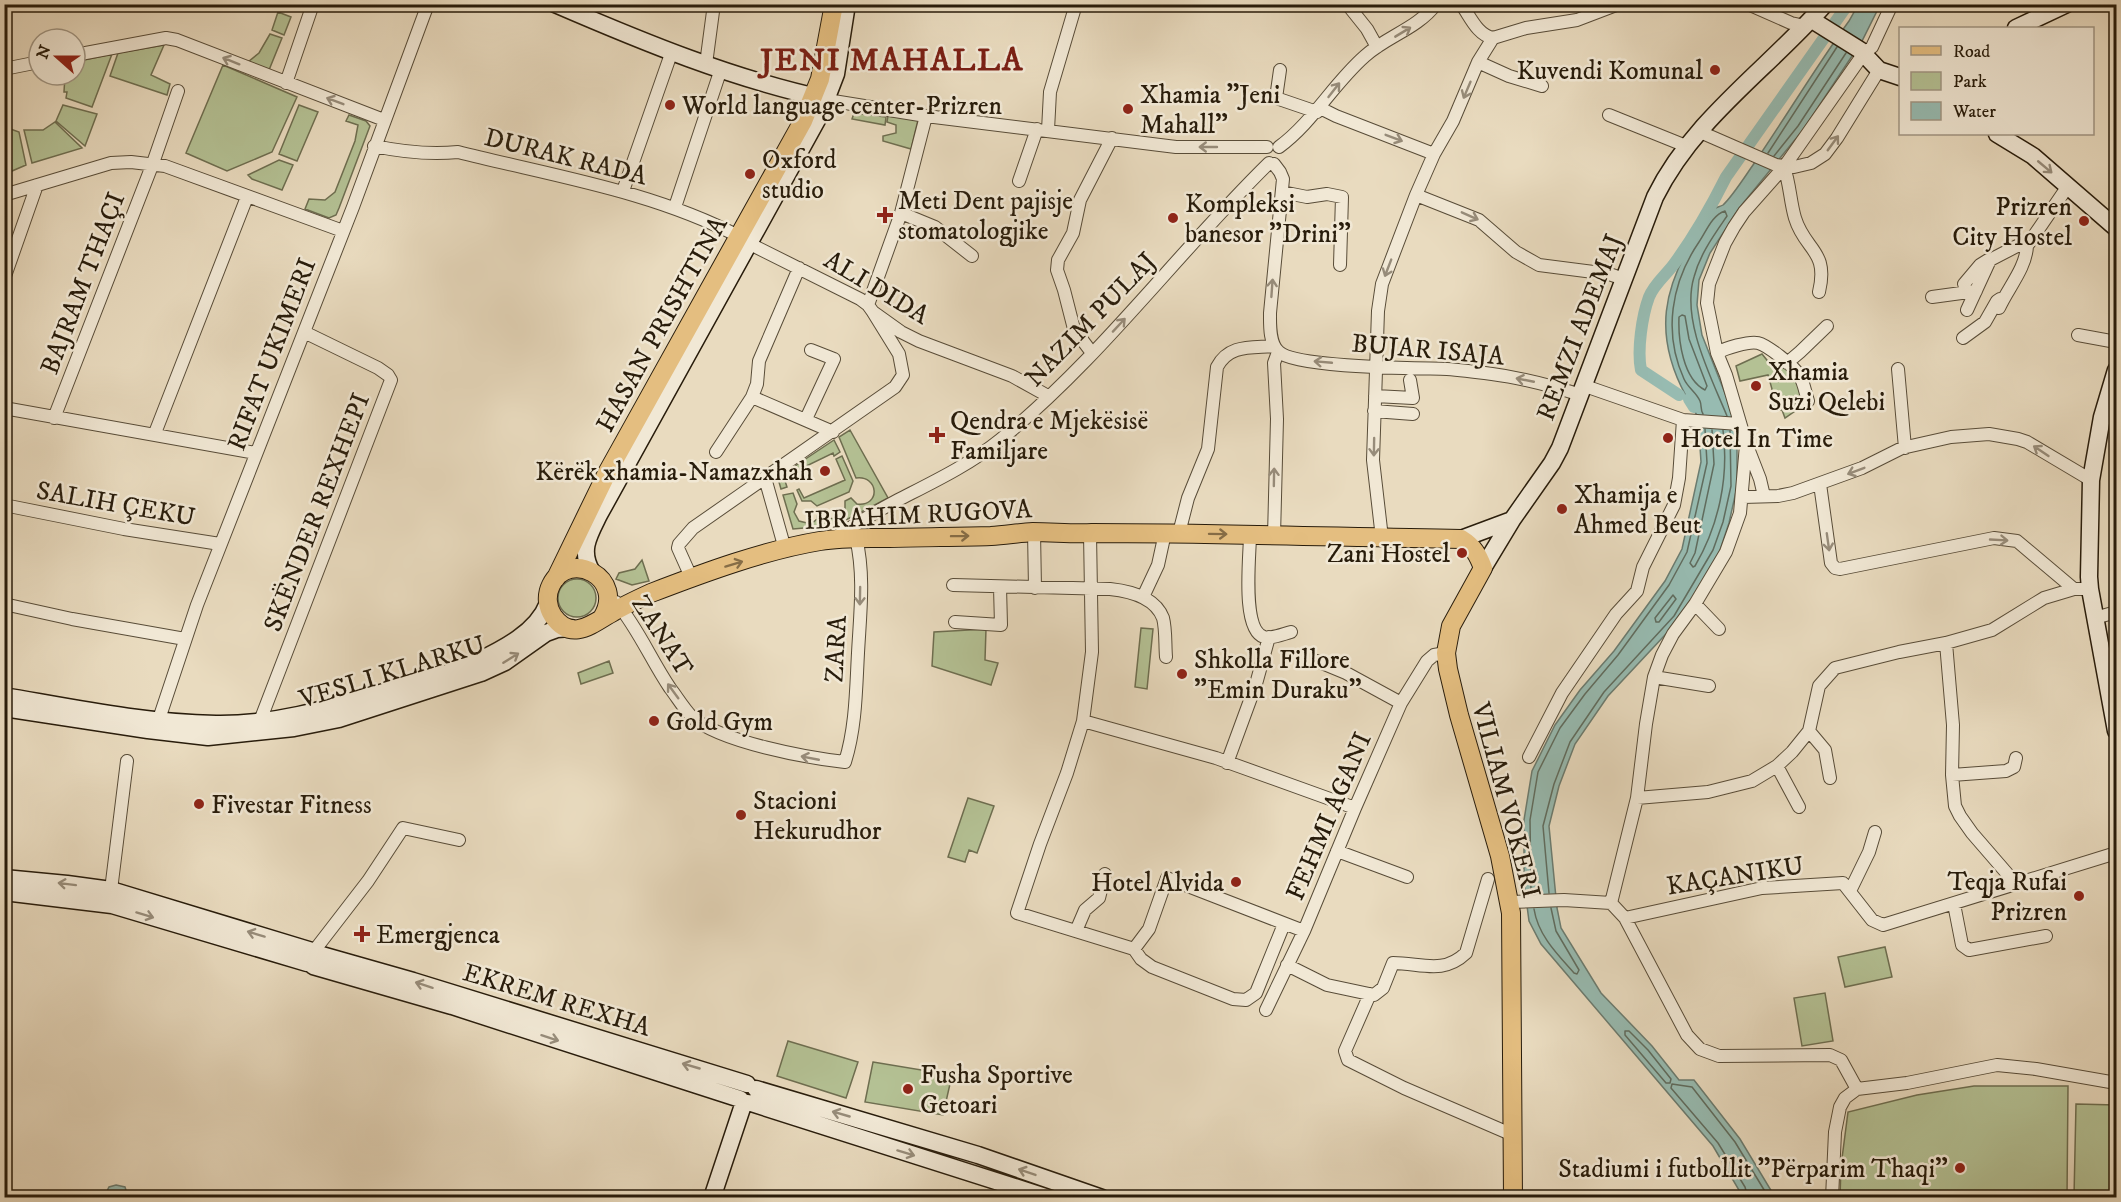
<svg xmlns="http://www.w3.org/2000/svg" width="2121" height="1202" font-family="'IM FELL DW Pica',serif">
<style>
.green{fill:#b4c194;stroke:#6e6e50;stroke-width:1.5}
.water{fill:#97bbb1;stroke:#6b7b6f;stroke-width:1.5}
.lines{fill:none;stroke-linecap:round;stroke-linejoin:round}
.shore{stroke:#606c5e;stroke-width:1.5}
.canal{stroke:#97bbb1;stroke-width:12}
.street-casing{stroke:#584c38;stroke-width:14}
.secondary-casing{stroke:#281c0b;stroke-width:19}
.primary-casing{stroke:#281c0b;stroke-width:20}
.street{stroke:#f1e8d5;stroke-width:12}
.secondary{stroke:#f1e8d5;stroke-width:16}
.primary{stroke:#e4be80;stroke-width:18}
.oneway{stroke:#978c7a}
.oneway2{stroke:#866d46}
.poi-dot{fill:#8f2418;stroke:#f1e8d5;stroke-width:2}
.labels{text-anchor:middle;stroke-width:5;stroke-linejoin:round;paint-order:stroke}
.poi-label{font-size:26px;fill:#281c0b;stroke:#f1e8d5;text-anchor:start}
.street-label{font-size:26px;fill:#281c0b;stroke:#f1e8d5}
.district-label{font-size:32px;font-weight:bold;letter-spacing:1.5px;fill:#7a1f14;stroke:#f1e8d5}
</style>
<rect width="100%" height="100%" fill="#e9dbbf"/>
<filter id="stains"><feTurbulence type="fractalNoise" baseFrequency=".00333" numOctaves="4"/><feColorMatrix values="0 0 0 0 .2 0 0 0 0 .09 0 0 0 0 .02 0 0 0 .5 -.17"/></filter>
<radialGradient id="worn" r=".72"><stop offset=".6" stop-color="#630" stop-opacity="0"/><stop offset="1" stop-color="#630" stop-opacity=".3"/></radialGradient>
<path class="green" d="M278,12L291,17L284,35L272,30Z
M270,34L282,38L269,70L248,62L259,53Z
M164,45L151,75L170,84L167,95L110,76L118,53Z
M112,54L92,107L66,98L67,92H64L65,75H75V62Z
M223,65L297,97L272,152L227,171L186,153Z
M63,105L97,114L85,146L56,121Z
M299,105L318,112L297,161L279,154Z
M854,113L886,117L885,125L852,119Z
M349,115L366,121L370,126L339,208L336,215L329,218L305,209L309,199L325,200L335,192L355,141L358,125L346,121Z
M888,116L918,120L911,149L883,141V136L896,133V125L887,122Z
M55,122L82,148L32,163L24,130H43Z
M5,127L19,132L26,165L5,174Z
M279,160L293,165L282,190L252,179L248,175Z
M1762,354L1775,370L1785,366L1799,381L1804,401L1795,403V411L1785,418L1782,410H1771L1772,389L1768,375L1740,381L1736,366Z
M850,430L888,498L842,522L839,518L845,511V501L851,498L857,504C881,507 879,475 856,478L839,437Z
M834,440L840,452L834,456L833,453L794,472V477L785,481L787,487L781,489L779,482L783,474Z
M842,456L853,481L849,492L817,506L811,501H802L797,490L799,489L804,498L845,480L836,459Z
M793,493L797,504L794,512L799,521L811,524L817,519L818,512H820L827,518L836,519L838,525L793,529L783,495Z
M642,560L649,581L632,585L616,579L619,573L635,569Z
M558 598a19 19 0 1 1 38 0a19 19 0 1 1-38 0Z
M1141,628L1153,629L1147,689L1135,687Z
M986,629L985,660L998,663L991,685L932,666L934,632Z
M609,661L613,673L581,684L578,673Z
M968,798L994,806L977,853L969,850L965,862L948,857Z
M1885,947L1892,977L1845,987L1838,957Z
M1825,993L1833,1041L1802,1046L1794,998Z
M788,1041L858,1062L846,1098L777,1076Z
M873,1062L952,1075L943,1115L865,1102Z
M1974,1086H2068L2067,1197H1840L1841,1166L1848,1112L1917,1095Z
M2076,1104L2116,1105V1197H2074Z"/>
<path class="water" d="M1858,5H1880L1862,41L1803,130L1740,207L1710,253L1699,280L1697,305L1702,335L1734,416L1737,433V487L1729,523L1719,553L1679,620L1608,696L1575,744L1559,786L1549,826L1557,908L1561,928L1601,993L1652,1046L1679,1080H1694L1740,1139L1775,1197H1743L1713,1146L1541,944L1529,921L1524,883V820L1532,771L1555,725L1580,690L1614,651L1665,581L1682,549L1701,462L1698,417L1692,407L1695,405L1691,397L1686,396C1653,335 1662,286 1700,230C1704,224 1707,216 1711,211C1714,207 1720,207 1723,205C1732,197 1746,175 1753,165C1786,117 1815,68 1849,21Z
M116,1185L125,1187L128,1197H104L109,1187Z"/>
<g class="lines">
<path class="shore" d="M1768,153L1837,47
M1774,156L1798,126L1846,53
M1682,315L1685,316L1689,339L1707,386L1705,390C1683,379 1678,340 1679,317Z
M1703,414C1700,409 1702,406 1700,401C1696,392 1688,388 1684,379C1663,333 1671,283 1699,242C1706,232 1712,215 1725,211L1727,216C1714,235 1700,254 1694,277C1681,320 1711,377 1727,416
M1712,430L1714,464L1695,553L1690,563L1693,567L1695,566C1719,525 1729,477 1723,430
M1673,595L1676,599L1659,622H1656L1655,618Z
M1549,893L1543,826L1554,784L1570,742L1604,692L1674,616L1713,550L1723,522L1731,486L1730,431
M1531,894L1530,820L1538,772L1560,728L1585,694L1618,655L1669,585L1687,552L1707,463L1705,429
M1534,909C1538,935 1557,954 1574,973L1577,974L1579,970L1556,931L1551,908
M1625,1031H1629L1648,1050L1671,1079L1670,1083H1666L1625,1035Z
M1748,1198L1745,1187L1718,1143L1671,1088L1672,1084L1692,1087L1735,1142L1769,1198"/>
<path class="canal" d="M1679,395L1641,370C1637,350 1642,316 1649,297C1654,284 1666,275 1674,264C1694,237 1711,207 1726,177L1848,4
M1689,399L1694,407"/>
<g class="street-casing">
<path id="street" d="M1347,4L1367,29L1377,47
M1461,4C1470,16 1477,35 1493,38
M1748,4L1791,23L1805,26
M1493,38L1526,28L1577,20L1619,4
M75,55L166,38L177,40L384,120
M1478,62L1509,76L1542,86
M706,64L714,4
M1280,70L1276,98L1317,112
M4,72L9,68L39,62
M286,83L313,4
M827,100L926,116L1176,147H1267
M1320,108L1336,116L1434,154
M1609,115L1686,146
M1048,130L1050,92L1076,4
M1698,131L1776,165L1794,167L1811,163L1825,154L1837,138L1879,70
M374,146C403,152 429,155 458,152C553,176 652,191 740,237
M1279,147C1313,122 1333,84 1365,56C1387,36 1417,29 1436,4
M1274,164L1280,172L1283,179L1270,313C1270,324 1269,344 1279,352C1297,368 1417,368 1447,369C1462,370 1477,372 1492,374C1523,378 1552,386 1581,395
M1784,167C1790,184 1790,201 1795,218C1805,251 1829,250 1819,292
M1019,181L1037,129
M623,191L672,51
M1282,192L1307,197L1327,194L1342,197L1340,265
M4,195L111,163L131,162L165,166L343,231
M1416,195L1479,220L1516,252L1539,265L1609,274L1624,279
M675,207L721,69
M901,213L935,227L972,256
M750,244L860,299L868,305L873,312L901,332L919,341L1012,376L1048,396
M4,279L37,185
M1964,284L1980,265L1988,260
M1932,297L1976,291
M868,305L901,213L926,116
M1999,308C2008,288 2026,268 2027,246
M1967,310L1990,260L2017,246H2027L2068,186
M2078,335L2116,342
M1963,338L1985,322L1997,301L2000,299
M1092,353L1074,329L1064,290L1057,270L1058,260L1073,233L1080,200L1112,138
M1717,353C1725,348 1749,341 1758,343C1767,345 1794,366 1799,375C1804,382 1805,392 1808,401
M1787,363L1800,352L1827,326
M1898,369L1905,448
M1585,386L1683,420L1739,424
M1375,396L1413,398L1410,380
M752,397L833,432
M4,408L256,453
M1374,411L1413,414
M54,418L153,163L178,91
M806,419L834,359L811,350
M155,433L247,197
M716,452L752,397L757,384L759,361L799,268
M765,478L785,549
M1820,484L1831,563L1835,568L1840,569L1994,538L2017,541L2074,589
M1764,496L1760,479L1746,443L1726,375L1717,353L1707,303L1709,284L1725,243L1734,227L1744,212L1784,167L1864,53L1872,47L1892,4
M1743,497L1778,496L1793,493L1862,468L1902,448L1951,437L1989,434L2018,439L2027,442L2091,480
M4,505L124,529L220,544
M1034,532L1035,588
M1179,533L1188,498L1208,449L1217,367C1229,344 1251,348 1274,346
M1090,534L1092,652L1083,721L1067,773L1040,844L1017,913L1134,949L1149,929L1167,878L1304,931
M1250,535C1250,555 1241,630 1264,637C1272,639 1283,634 1291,632
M1274,536L1277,419L1274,363L1278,352
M836,537C856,524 877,511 898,500C933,482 969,465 1000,440C1100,359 1177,253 1269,163
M1382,538L1373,460L1378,311L1382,284L1416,195L1434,154L1453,121L1478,62L1493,38
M691,577L678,548L679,544L693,528L895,387L903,375L899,354L873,312
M953,585L1110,589C1129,591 1155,597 1163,618C1166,629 1165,645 1166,657
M1143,597L1158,565L1165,533
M616,602C638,628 651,660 670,688C677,697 684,709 692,717C720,742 808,758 845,762C856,727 856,689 858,653C860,615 865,575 856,538
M4,604L72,619L185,639
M1695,604L1719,629
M2095,618L2116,612
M955,622L1001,625L1000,587
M1946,643L1953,725L1952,775L1955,806L1960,816L1972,833L2017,885
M1317,661L1346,673L1401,703
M1654,677L1709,686
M260,721L391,380L388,375L378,368L304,332
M1083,721L1216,758L1355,808
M156,728L197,605L353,207L428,4
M1809,731L1825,750L1830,778
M1529,757L1562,693L1616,614L1637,591L1643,567L1674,505L1679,478L1683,420
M1227,763L1256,684L1269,637
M1777,766L1799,807
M1952,775L2006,771L2014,767L2016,758
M1637,798L1708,792L1752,781L1777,766L1792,752L1809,731L1819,686L1835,668L1899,652L1946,643L1992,630L2044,598L2074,589H2090
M1337,851L1407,877
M111,890L127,761
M1850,891L1869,852L1875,832
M1510,902L1564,900L1611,903L1625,918L1687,1035L1700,1049L1719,1056L1830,1055L1841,1060L1857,1089
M1611,903L1637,798L1646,724L1654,677L1662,655L1673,634L1695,604L1726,552L1740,513L1746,445
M1954,904L1962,945L1969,950L2046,936
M1625,918L1762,888L1843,883L1872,920L1883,925L2116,853
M1076,931L1085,910L1099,898L1105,874
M1134,949L1141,959L1152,967L1233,999L1246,1000L1256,993L1284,924
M314,951L368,881L403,828L459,840
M1287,965L1327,985L1374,995L1383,988L1393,963C1421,963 1443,975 1466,953L1488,879
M1370,994L1345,1051L1348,1060L1404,1088L1513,1135
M1266,1010L1304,931L1355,808L1401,703L1427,661L1434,655L1446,653
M1832,1198L1835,1132L1840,1107L1845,1098L1857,1089L1907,1083L1997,1065L2036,1069L2116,1083"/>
</g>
<g class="secondary-casing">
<path id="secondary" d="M555,4C643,42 733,79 826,99
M1812,20L1860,50L1879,70L1900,77
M2016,28L2067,4
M1997,134L2033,156L2116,228
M2116,370L2102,417L2091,480L2089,577L2090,589L2116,731
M1461,539L1512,520
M1483,568L1512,520L1552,463L1560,448L1655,197C1694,118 1768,69 1825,4
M592,572C579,551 589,535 599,515L821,113L836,74L847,4
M4,696C74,708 145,723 216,724C278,725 336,706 394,689C421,681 451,674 476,662C503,649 537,632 548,603
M4,708L148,730L208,737L294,728L339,719L481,673L505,662L546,633L557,629L571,628
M4,878L67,884L111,890L312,951
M4,892L112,905L307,963
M318,954L413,981L747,1084
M313,966L452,1006L740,1099
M756,1089L978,1155L1102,1198
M751,1103L1049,1198
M712,1198L744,1102"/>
</g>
<g class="primary-casing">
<path id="primary" d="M556,578L607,473L803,121L820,79L834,4
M602,618C627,578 569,548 551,585C546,595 547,607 553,616C572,643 593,623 613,612C625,605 638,599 651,593C703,573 765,550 820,541C842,537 866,538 889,538C923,537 957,537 991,536C1005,535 1019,533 1033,532C1053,532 1073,534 1092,533C1215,533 1338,537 1461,539C1474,547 1478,555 1483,568L1451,626L1446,653L1448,669L1459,715L1500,856L1511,913L1513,1198"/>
</g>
<use href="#street" class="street"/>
<use href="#secondary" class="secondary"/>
<use href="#primary" class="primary"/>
</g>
<defs><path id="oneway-shaft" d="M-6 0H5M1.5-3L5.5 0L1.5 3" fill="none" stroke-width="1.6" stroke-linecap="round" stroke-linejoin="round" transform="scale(1.5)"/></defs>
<g class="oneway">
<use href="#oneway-shaft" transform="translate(1403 32) rotate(-31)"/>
<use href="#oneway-shaft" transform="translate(231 61) rotate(-158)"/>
<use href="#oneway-shaft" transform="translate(1334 90) rotate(-52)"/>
<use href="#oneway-shaft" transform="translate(1467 90) rotate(113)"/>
<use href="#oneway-shaft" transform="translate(335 101) rotate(-159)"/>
<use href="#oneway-shaft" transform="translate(1394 138) rotate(21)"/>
<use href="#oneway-shaft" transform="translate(1833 143) rotate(-54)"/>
<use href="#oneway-shaft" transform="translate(1208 147) rotate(-180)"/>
<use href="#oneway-shaft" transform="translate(2045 167) rotate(40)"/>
<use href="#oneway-shaft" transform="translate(1470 216) rotate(24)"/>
<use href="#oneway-shaft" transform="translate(1388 268) rotate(111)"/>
<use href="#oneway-shaft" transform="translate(1272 288) rotate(-86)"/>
<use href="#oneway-shaft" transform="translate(1119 325) rotate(-47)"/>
<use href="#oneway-shaft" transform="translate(1323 362) rotate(-175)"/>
<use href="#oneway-shaft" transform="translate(1525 380) rotate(-169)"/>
<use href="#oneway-shaft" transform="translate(1374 447) rotate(91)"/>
<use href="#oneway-shaft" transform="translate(2041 451) rotate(-146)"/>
<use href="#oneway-shaft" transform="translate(1856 471) rotate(159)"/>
<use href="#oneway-shaft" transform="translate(1274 477) rotate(-89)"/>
<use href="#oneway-shaft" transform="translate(1999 540) rotate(3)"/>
<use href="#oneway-shaft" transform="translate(1828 542) rotate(82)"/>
<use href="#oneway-shaft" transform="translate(860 596) rotate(91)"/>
<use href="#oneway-shaft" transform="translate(511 658) rotate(-32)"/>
<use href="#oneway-shaft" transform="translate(673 691) rotate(-126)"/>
<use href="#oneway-shaft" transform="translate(810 758) rotate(-169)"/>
<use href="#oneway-shaft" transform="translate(67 884) rotate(-173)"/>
<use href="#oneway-shaft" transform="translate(145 915) rotate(17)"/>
<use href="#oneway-shaft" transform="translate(256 934) rotate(-163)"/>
<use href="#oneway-shaft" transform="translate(424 985) rotate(-162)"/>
<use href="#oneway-shaft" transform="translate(550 1038) rotate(18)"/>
<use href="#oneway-shaft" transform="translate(691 1066) rotate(-164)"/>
<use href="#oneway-shaft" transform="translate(841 1114) rotate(-164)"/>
<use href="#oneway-shaft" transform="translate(906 1153) rotate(17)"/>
<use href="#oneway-shaft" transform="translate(1027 1172) rotate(-161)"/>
</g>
<g class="oneway2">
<use href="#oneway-shaft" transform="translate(1218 534) rotate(1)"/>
<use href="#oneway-shaft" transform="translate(960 536) rotate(-1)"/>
<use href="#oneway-shaft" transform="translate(734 564) rotate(-17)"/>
</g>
<g class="poi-dot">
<circle cx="1715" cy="70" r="6"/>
<circle cx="670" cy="105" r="6"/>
<circle cx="1128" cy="109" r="6"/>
<circle cx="750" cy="174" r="6"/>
<path d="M882 206h6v6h6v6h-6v6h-6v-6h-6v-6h6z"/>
<circle cx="1173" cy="218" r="6"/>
<circle cx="2084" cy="221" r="6"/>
<circle cx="1756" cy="386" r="6"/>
<path d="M934 426h6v6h6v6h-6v6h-6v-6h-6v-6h6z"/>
<circle cx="1668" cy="438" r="6"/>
<circle cx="825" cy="471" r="6"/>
<circle cx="1562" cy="509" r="6"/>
<circle cx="1462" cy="553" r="6"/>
<circle cx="1182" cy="674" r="6"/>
<circle cx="654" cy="721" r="6"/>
<circle cx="199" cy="804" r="6"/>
<circle cx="741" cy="815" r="6"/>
<circle cx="1236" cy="882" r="6"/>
<circle cx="2079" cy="896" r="6"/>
<path d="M359 925h6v6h6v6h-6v6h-6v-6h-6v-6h6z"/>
<circle cx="908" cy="1089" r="6"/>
<circle cx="1960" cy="1168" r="6"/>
</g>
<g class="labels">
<g class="poi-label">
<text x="1703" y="79" text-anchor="end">Kuvendi Komunal</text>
<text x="1140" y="103">Xhamia "Jeni<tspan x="1140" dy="30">Mahall"</tspan></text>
<text x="682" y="114">World language center-Prizren</text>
<text x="762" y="168">Oxford<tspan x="762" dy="30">studio</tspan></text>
<text x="898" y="209">Meti Dent pajisje<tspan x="898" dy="30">stomatologjike</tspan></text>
<text x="1185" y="212">Kompleksi<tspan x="1185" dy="30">banesor "Drini"</tspan></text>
<text x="2072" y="215" text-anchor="end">Prizren<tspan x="2072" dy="30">City Hostel</tspan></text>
<text x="1768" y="380">Xhamia<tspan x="1768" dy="30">Suzi Qelebi</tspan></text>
<text x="950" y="429">Qendra e Mjekësisë<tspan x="950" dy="30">Familjare</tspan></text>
<text x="1680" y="447">Hotel In Time</text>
<text x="813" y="480" text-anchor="end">Kërëk xhamia-Namazxhah</text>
<text x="1574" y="503">Xhamija e<tspan x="1574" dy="30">Ahmed Beut</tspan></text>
<text x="1450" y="562" text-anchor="end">Zani Hostel</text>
<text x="1194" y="668">Shkolla Fillore<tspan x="1194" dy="30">"Emin Duraku"</tspan></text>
<text x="666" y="730">Gold Gym</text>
<text x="753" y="809">Stacioni<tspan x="753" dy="30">Hekurudhor</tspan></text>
<text x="211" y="813">Fivestar Fitness</text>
<text x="2067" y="890" text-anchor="end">Teqja Rufai<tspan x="2067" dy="30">Prizren</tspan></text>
<text x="1224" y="891" text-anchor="end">Hotel Alvida</text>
<text x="376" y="943">Emergjenca</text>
<text x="920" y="1083">Fusha Sportive<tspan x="920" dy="30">Getoari</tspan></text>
<text x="1948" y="1177" text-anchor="end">Stadiumi i futbollit "Përparim Thaqi"</text>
</g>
<g class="street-label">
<text transform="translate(566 156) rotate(14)" y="9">DURAK RADA</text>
<text transform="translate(82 283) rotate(-69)" y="9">BAJRAM THAÇI</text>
<text transform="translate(877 287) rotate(31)" y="9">ALI DIDA</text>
<text transform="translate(1090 319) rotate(-46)" y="9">NAZIM PULAJ</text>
<text transform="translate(661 324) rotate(-61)" y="9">HASAN PRISHTINA</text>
<text transform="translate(1579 327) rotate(-69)" y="9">REMZI ADEMAJ</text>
<text transform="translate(1428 349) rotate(5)" y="9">BUJAR ISAJA</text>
<text transform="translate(271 354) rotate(-69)" y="9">RIFAT UKIMERI</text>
<text transform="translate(116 503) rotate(10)" y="9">SALIH ÇEKU</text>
<text transform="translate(316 512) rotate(-69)" y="9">SKËNDER REXHEPI</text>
<text transform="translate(918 514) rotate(-3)" y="9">IBRAHIM RUGOVA</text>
<text transform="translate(663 635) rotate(57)" y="9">ZANAT</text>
<text transform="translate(835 649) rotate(-87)" y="9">ZARA</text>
<text transform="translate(392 671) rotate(-17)" y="9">VESLI KLARKU</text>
<text transform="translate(1507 800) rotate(75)" y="9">VILIAM VOKERI</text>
<text transform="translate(1328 816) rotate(-67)" y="9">FEHMI AGANI</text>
<text transform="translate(1735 875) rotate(-9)" y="9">KAÇANIKU</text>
<text transform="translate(557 999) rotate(17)" y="9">EKREM REXHA</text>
</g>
<g class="district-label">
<text x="892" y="70">JENI MAHALLA</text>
</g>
</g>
<rect width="2121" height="1202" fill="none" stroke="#e9dbbf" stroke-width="24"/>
<rect x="6" y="6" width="2109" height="1190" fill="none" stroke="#281c0b" stroke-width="3"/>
<rect x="12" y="12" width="2097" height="1178" fill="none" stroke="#281c0b" stroke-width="1.5"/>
<rect x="1899" y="27" width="195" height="108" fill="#f1e8d5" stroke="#a19684" stroke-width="1.5"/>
<rect x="1911" y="46" width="30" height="9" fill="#e4be80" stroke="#a19684" stroke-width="1.5"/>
<text x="1953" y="57" font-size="18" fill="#281c0b">Road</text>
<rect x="1911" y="72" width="30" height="18" fill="#b4c194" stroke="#a19684" stroke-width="1.5"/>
<text x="1953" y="87" font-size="18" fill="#281c0b">Park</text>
<rect x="1911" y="102" width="30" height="18" fill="#97bbb1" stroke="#a19684" stroke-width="1.5"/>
<text x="1953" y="117" font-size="18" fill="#281c0b">Water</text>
<g transform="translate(57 57) rotate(291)"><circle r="28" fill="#f1e8d5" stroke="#a19684" stroke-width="1.5"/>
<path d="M0-4.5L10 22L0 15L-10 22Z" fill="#8f2418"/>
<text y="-9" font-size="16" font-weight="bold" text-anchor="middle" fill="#281c0b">N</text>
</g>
<rect width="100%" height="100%" filter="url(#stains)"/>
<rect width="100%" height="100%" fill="url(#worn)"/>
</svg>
